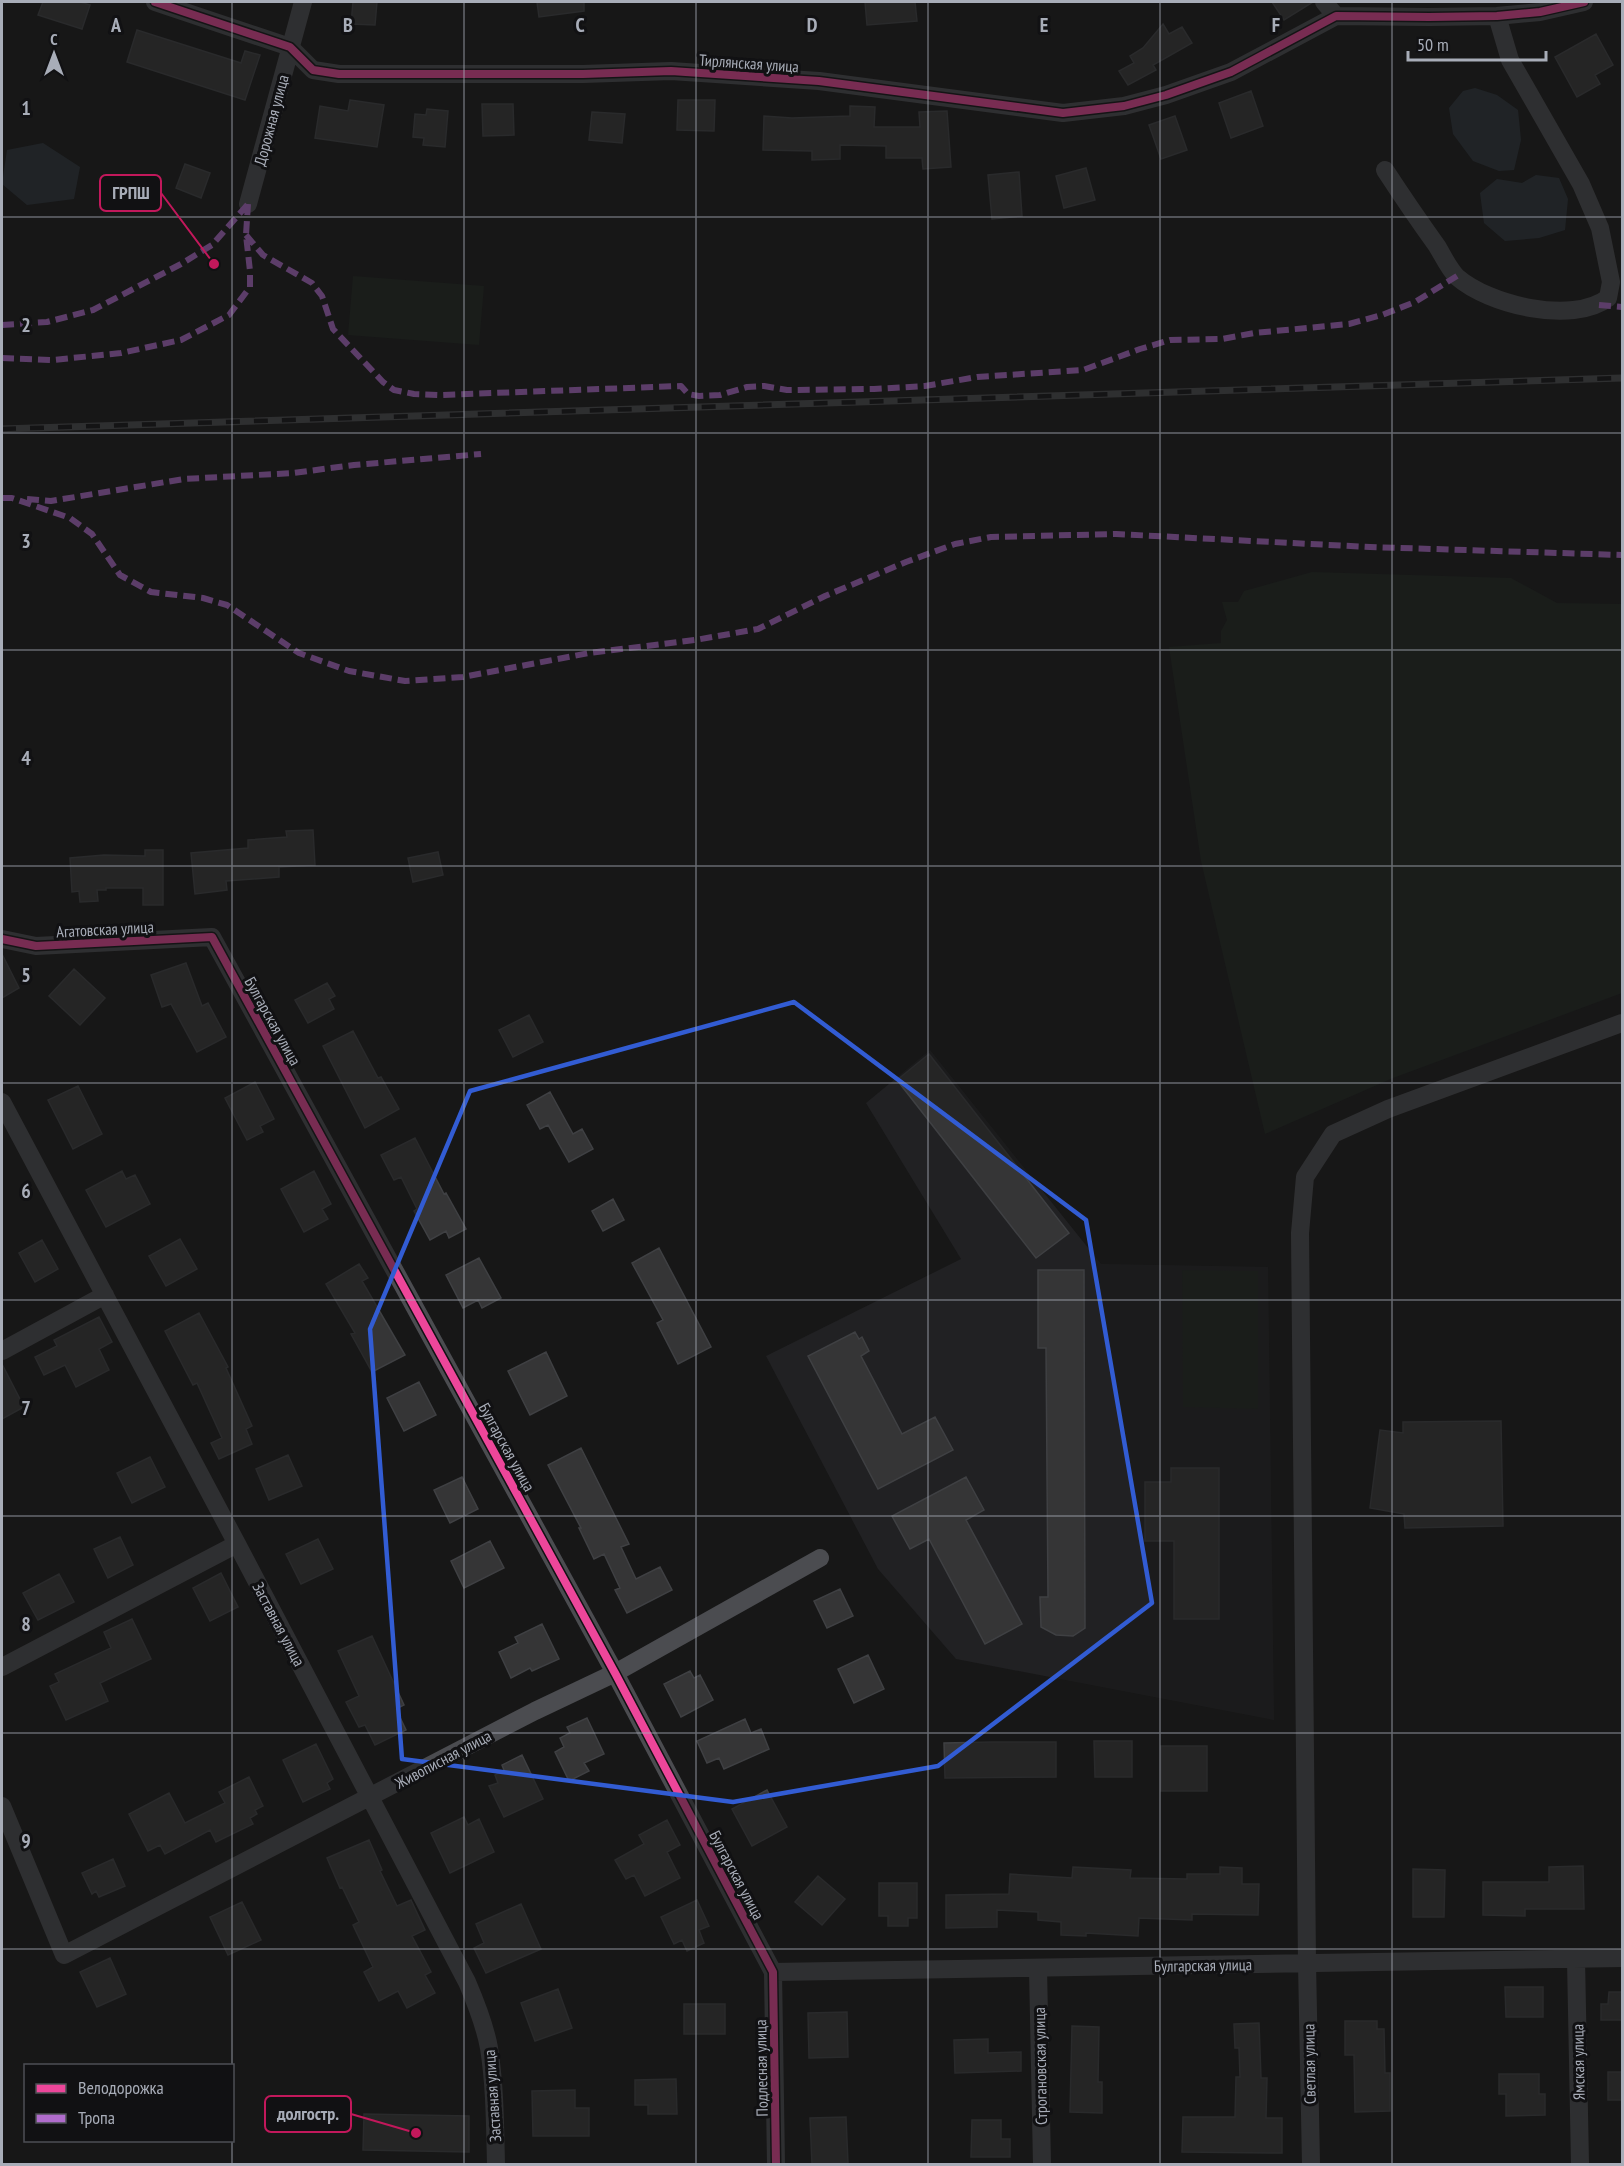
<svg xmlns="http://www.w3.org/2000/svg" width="1624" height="2166" font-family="'PT Sans Narrow',sans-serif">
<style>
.built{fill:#212123}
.green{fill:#1d241e}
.water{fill:#2a3239}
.building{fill:#353536;stroke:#3f4043;stroke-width:1.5}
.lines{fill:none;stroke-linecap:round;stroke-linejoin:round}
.minor{stroke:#4b4c50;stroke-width:18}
.rail-casing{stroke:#4b4c4f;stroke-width:7}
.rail{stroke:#111113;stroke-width:4.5;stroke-dasharray:14;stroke-linecap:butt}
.quiet{stroke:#b06ccc;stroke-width:6;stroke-dasharray:12 6;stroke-linecap:butt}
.cycleway-casing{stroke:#111113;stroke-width:11}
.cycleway{stroke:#ed469a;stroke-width:8}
.marked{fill:none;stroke:#325cd3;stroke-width:4.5;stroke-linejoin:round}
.grid{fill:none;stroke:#a8adb8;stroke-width:1.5;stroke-opacity:0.55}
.labels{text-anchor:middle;stroke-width:6;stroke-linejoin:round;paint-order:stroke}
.street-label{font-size:16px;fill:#a8adb8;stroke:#111113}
.grid-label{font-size:20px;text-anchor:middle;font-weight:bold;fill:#a8adb8;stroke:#111113;stroke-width:6;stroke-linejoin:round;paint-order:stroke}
.leader{fill:none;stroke:#c2185b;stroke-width:2}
.callout-dot{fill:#c2185b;stroke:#111113;stroke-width:2}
.callout{fill:#111113;stroke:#c2185b;stroke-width:2}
.callout-label{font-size:18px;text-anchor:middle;font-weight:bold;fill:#a8adb8}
</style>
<rect width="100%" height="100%" fill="#171717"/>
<path class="built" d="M930,1050L1101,1264L1268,1267L1274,1720L956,1659L878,1569L766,1356L961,1259L866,1103Z"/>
<path class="green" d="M353,276L484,286L479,345L348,335Z
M1312,572L1511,578L1557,603L1622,604V993L1393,1078L1265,1134L1201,861L1169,647L1221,643V631L1227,620L1222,602H1238L1244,591Z
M1182,1270L1258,1271V1409L1183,1407Z"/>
<path class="water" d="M1475,88L1497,95L1518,110L1521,140L1514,170L1499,171L1473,161L1453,134L1449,108L1463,91Z
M43,143L80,167L74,199L27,205L2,184L7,150Z
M1536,175L1559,178L1568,199L1565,230L1539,238L1505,241L1484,223L1480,193L1497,179L1522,183Z"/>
<path class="building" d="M43,2H80L90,5L82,29L38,15Z
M353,2H377L375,25L351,24Z
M537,2H584V11L539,17Z
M865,2H915L917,21L867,25Z
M1272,2H1313L1284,20Z
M1163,24L1169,34L1182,27L1192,43L1153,65L1156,70L1128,85L1119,71L1134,63L1130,56L1143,48Z
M137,30L241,63L245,51L260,55L245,100L127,62Z
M1596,34L1613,65L1595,75L1600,84L1577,97L1555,57Z
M1251,91L1263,126L1231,138L1219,103Z
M350,100L384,105L377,147L315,138L320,106L348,111Z
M678,100H715L714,131L677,130Z
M482,104H513L514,135L483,136Z
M850,106L875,107L874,127H920L919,112L947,111L951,167L923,169L922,158H886V146L840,145V159L812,160V151L763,150L764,116L792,118L850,116Z
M427,109L448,111L445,147L423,145L424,138L413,137L415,114L426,115Z
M592,112L625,114L622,143L589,140Z
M1175,116L1187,150L1161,159L1149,125Z
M185,164L210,173L201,198L176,188Z
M1086,168L1095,200L1064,208L1056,176Z
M1019,172L1022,216L992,219L988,175Z
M313,830L315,865L279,867V877L226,881L227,890L195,894L191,853L248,848V840L287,837L286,831Z
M145,850H163V905H143V888H106V890H97L98,901L80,902L79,891L72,892L70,858L104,855L145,856Z
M438,852L443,875L413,882L408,858Z
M2,954L19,988L2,998Z
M186,963L202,1006L208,1003L226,1037L197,1052L171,1004L162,1007L151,975Z
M74,969L105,998L80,1025L49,996Z
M327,983L335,996L329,999L334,1009L308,1023L295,1000Z
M529,1015L543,1042L513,1057L499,1030Z
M353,1031L378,1078L381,1077L399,1109L365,1128L323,1046Z
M929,1054L1069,1233L1036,1258L897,1080Z
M255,1082L274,1119L260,1126L263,1132L247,1140L225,1098Z
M78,1086L102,1134L73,1149L48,1100Z
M550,1092L573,1134L582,1129L593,1149L569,1162L548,1125L540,1129L527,1105Z
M415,1138L444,1194L446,1193L466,1229L449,1238L446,1231L430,1240L414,1211L417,1209L401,1177L394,1180L381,1155Z
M122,1171L126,1179L135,1175L150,1204L106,1227L86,1190Z
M314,1171L331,1204L322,1209L328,1219L304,1232L281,1189Z
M613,1199L624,1220L603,1231L592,1211Z
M180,1239L197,1269L166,1286L149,1256Z
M42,1240L58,1269L35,1282L19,1253Z
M659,1248L711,1347L678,1364L657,1323L663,1320L632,1263Z
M479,1258L501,1298L482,1308L478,1300L463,1308L446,1275Z
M359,1264L368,1278L362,1281L405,1355L372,1372L351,1334L355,1333L326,1284Z
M1038,1270H1084L1085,1628L1073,1636L1056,1635L1041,1627L1040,1597H1048L1046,1348H1038Z
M199,1313L228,1367L226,1368L252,1426L246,1429L252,1444L219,1459L211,1443L222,1438L197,1383L193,1385L165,1331Z
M99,1317L112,1342L99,1349L109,1370L76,1387L65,1365L44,1375L35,1357L57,1346L54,1340Z
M855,1332L859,1339L862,1337L869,1351L861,1356L902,1434L935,1417L953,1450L878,1489L808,1356Z
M546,1352L567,1396L530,1415L508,1371Z
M2,1364L24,1407L2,1419Z
M419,1382L436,1415L404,1431L387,1398Z
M1501,1421L1503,1526L1405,1528L1404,1514L1370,1508L1380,1430L1403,1433V1422Z
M581,1448L629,1544L621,1547L636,1579L660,1567L672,1590L627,1613L615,1590L620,1588L604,1554L594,1559L579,1528H581L548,1465Z
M288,1455L302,1486L269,1500L256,1469Z
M150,1457L165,1487L132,1503L117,1473Z
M1171,1468H1219V1619H1174V1541H1145V1482H1171Z
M462,1477L478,1509L450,1523L434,1490Z
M966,1477L984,1510L966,1520L1022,1624L985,1644L929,1539L910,1549L892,1516Z
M120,1537L133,1565L108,1578L94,1549Z
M318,1539L333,1569L301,1584L286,1554Z
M490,1541L504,1568L464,1588L451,1561Z
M221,1573L238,1607L210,1621L193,1588Z
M59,1574L74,1602L38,1620L23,1593Z
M840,1589L853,1616L827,1628L814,1601Z
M132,1619L151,1659L100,1683L108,1701L66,1720L50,1686L59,1682L55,1674L111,1648L104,1632Z
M542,1624L559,1659L532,1671L530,1668L511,1678L499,1652L518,1643L515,1637Z
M372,1636L404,1705L396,1709L406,1730L375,1745L365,1725L359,1727L346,1702L359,1696L338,1651Z
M868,1655L884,1689L854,1703L838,1669Z
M690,1671L694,1678L700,1675L713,1700L681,1717L664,1684Z
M587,1718L604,1754L584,1763L589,1771L569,1781L555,1752L564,1747L560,1738L570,1733L567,1727Z
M745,1719L751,1733L761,1729L769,1749L724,1769L719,1758L707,1763L697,1741Z
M1094,1741H1132V1777H1095Z
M993,1742H1056V1777L945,1778L944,1743Z
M316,1744L333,1779L327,1783L330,1789L303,1802L283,1760Z
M1161,1746H1207V1791H1161Z
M522,1755L543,1799L504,1817L489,1786L498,1783L495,1775L504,1770L502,1765Z
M249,1777L263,1806L255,1810L257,1814L250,1818L253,1824L216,1842L210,1830L165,1854L160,1845L148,1851L129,1814L169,1793L185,1823L225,1803L219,1792Z
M767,1790L787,1827L752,1846L732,1809Z
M464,1817L468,1825L479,1819L494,1852L450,1873L431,1833Z
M667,1820L680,1845L667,1852L680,1878L645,1896L634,1875L626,1879L615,1860L644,1844L639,1835Z
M369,1840L382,1870L380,1871L397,1906L411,1900L425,1930L412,1936L431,1972L425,1975L435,1993L407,2008L398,1991L379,2001L364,1972L373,1967L353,1925L359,1922L342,1887L340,1888L327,1858Z
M113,1859L125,1886L99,1897L96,1891L92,1894L82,1873Z
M1583,1866L1584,1909H1525V1916L1483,1915V1882H1549V1867Z
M1073,1867L1131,1870L1130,1878L1187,1879V1874H1220V1867L1242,1868V1884H1259L1258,1915L1192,1914V1920L1139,1918L1138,1936L1086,1933V1936L1061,1935V1922L1038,1920V1912L997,1910V1927L946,1928V1895L1009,1894L1010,1874L1072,1878Z
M1413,1869L1445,1870L1444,1917H1413Z
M818,1876L845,1899L822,1925L795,1902Z
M879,1883H917V1918H908V1926H888V1916H879Z
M697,1900L709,1926L699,1930L704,1943L687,1951L682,1940L674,1944L661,1917Z
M242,1902L261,1940L228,1955L210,1917Z
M521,1904L541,1949L486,1973L474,1948L484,1943L476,1924Z
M110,1958L126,1994L97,2007L80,1972Z
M1505,1987H1543V2017H1506Z
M558,1989L572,2028L535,2041L521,2003Z
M1609,1992H1623V2020H1601V2004H1608Z
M684,2004H725V2034H684Z
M847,2012L848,2057L809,2058L808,2013Z
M1345,2021H1377V2029H1384L1385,2073H1390V2111L1355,2112L1354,2055H1345Z
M1259,2023L1261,2078H1267L1266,2118H1282V2153L1182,2152L1183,2117H1235L1236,2077H1240L1239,2048H1235L1234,2024Z
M1072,2026L1099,2027L1098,2082H1102V2113L1070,2112Z
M988,2039V2053L1021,2052V2071L955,2073L954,2040Z
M1608,2072H1623V2100H1608Z
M1499,2074H1539V2094H1545V2115L1506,2116V2094H1499Z
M676,2079L677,2114H648V2105H635V2080Z
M575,2090V2108H589V2136H533L532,2091Z
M364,2114L469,2116V2152L363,2150Z
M846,2117L848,2163L812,2164L810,2118Z
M972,2120H1001V2139H1010V2157H971Z"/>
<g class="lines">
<path class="minor" d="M155,2L290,47L313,70L339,74H583L671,71L819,81L1063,113L1124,106L1166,95L1231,72L1336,16L1429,17L1497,16L1540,12L1584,2
M1324,2L1336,16
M1385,170C1402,196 1419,221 1437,246C1443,256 1449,269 1457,277C1489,305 1572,325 1608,298L1611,282L1600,228L1581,184L1510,60L1497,16
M248,204L303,2
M2,939L36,946L212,937L615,1673L773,1972L776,2164
M2,1102L237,1544L467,1982C476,2003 485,2025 489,2048C495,2086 495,2126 496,2164
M2,1351L105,1295
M2,1667L237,1544
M2,1806L64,1955L535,1711L615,1673L820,1558
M1576,1959L1580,2164
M1038,1968L1042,2164
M773,1972L1622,1958
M1311,2164L1307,1963L1300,1233L1305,1177L1333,1134L1388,1109L1622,1023"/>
<g class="rail-casing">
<path id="rail" d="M2,429L1622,378"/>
</g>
<use href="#rail" class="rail"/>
<path class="quiet" d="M246,235L263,255L312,283L322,296L333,329L383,382L394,390L414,394L440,395L681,386L688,394L699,396L720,395L747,387L764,386L787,390L874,389L925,386L977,377L1083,370L1140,349L1170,340L1222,339L1254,333L1349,324L1382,315L1415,302L1457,276
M1599,305L1622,307
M2,325L47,322L93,310L181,264L212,245L248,204
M2,358L53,360L121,353L181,340L229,315L250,287V271L246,235L248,204
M2,498H12L70,518L92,534L120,575L151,592L203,598L227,605L299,653L349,671L405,681L463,677L589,653L695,640L758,629L825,596L906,562L955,544L991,537L1116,534L1370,547L1622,555
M27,499L51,501L184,479L293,473L354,465L481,454"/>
<g class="cycleway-casing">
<path id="cycleway" d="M155,2L290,47L313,70L339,74H583L671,71L819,81L1063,113L1124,106L1166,95L1231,72L1336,16L1429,17L1497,16L1540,12L1584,2
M2,939L36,946L212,937L615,1673L773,1972L776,2164"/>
</g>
<use href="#cycleway" class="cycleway"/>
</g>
<path d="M0 0H1624V2166H0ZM794,1002L1086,1220L1152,1603L938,1766L733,1802L402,1759L370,1329L470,1091Z" fill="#171717" fill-opacity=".55" fill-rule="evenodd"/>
<path class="marked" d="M794,1002L1086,1220L1152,1603L938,1766L733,1802L402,1759L370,1329L470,1091Z"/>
<path class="grid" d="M232,2V2066M464,2V2164M696,2V2164M928,2V2164M1160,2V2164M1392,2V2164M2,217H1622M2,433H1622M2,650H1622M2,866H1622M2,1083H1622M2,1300H1622M2,1516H1622M2,1733H1622M2,1949H1622M232,2140V2164"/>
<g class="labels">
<g class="street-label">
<text transform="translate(749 63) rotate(4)" y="6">Тирлянская улица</text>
<text transform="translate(271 120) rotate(-75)" y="6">Дорожная улица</text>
<text transform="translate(105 929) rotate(-3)" y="6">Агатовская улица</text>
<text transform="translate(273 1021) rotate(61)" y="6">Булгарская улица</text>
<text transform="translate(507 1447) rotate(61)" y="6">Булгарская улица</text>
<text transform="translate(279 1624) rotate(62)" y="6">Заставная улица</text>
<text transform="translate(443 1759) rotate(-28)" y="6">Живописная улица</text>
<text transform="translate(737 1875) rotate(62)" y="6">Булгарская улица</text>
<text transform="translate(1203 1965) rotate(-1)" y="6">Булгарская улица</text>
<text transform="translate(1578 2062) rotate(-91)" y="6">Ямская улица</text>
<text transform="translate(1309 2064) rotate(-91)" y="6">Светлая улица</text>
<text transform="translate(1040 2066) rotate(-91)" y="6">Строгановская улица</text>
<text transform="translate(761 2068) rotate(-91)" y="6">Подлесная улица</text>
<text transform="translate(492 2096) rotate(-94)" y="6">Заставная улица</text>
</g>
</g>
<g class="grid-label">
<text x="116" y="32">A</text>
<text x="348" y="32">B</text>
<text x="580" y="32">C</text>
<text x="812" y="32">D</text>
<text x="1044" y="32">E</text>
<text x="1276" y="32">F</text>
<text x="26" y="115">1</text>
<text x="26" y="332">2</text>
<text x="26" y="548">3</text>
<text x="26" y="765">4</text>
<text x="26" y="982">5</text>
<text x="26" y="1198">6</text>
<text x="26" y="1415">7</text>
<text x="26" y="1631">8</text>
<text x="26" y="1848">9</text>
</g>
<path class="leader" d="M214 264L161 193M416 2133L351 2114"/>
<g class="callout-dot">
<circle cx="214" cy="264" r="6"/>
<circle cx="416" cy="2133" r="6"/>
</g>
<g class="callout">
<rect x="100" y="175" width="61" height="36" rx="6"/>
<rect x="265" y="2096" width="86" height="36" rx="6"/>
</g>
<g class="callout-label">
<text x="131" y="199">ГРПШ</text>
<text x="308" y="2120">долгостр.</text>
</g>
<rect width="1624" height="2166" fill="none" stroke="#a8adb8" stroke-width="6"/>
<rect x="24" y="2064" width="210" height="78" fill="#111113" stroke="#4d4f55" stroke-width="1.5"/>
<rect x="36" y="2084" width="30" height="9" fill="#ed469a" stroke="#4d4f55" stroke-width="1.5"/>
<text x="78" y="2094" font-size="18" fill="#a8adb8">Велодорожка</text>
<rect x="36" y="2114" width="30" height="9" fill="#b06ccc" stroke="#4d4f55" stroke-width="1.5"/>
<text x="78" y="2124" font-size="18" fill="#a8adb8">Тропа</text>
<g transform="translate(54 54)" stroke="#111113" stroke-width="4.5" paint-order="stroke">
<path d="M0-4.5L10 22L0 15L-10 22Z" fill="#a8adb8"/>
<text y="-9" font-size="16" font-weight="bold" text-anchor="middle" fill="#a8adb8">С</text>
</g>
<path d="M1408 51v9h138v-9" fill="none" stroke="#a8adb8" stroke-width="3"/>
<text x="1417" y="51" font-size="18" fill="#a8adb8" stroke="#111113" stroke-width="4.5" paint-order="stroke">50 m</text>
</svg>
